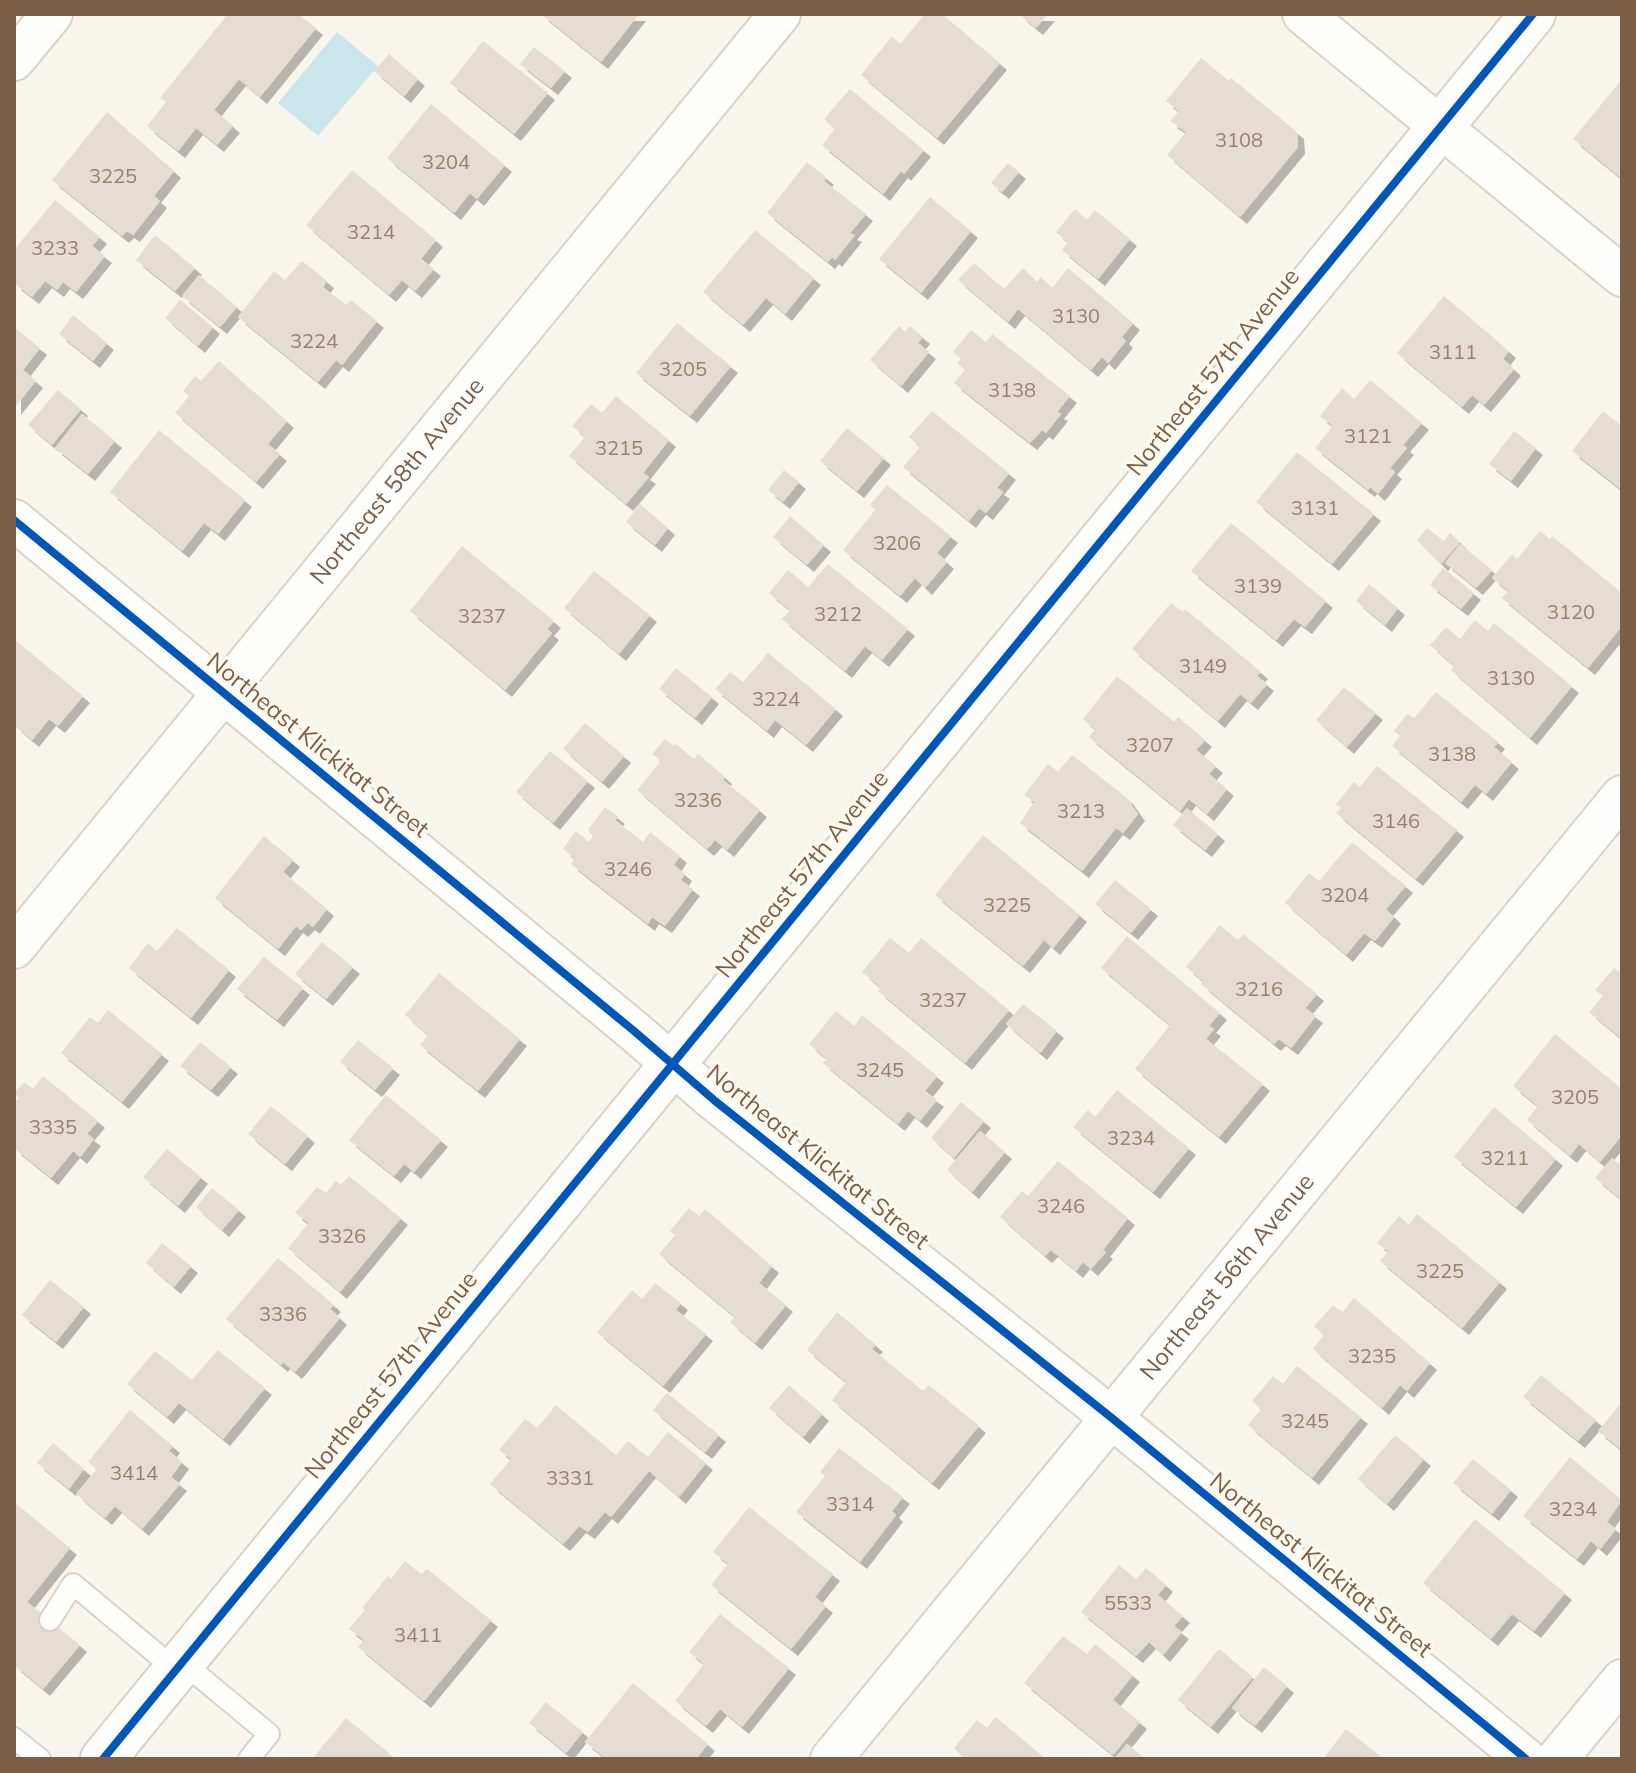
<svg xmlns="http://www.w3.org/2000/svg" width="1636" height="1773" font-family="Mulish,sans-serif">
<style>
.water{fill:#cae6eb}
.building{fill:#e5ddd3;filter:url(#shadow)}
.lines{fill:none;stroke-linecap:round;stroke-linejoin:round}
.service-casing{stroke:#d8d2ca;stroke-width:24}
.minor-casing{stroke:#d8d2ca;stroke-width:44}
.secondary-casing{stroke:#d8d1c7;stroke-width:48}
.service{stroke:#fefefc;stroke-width:20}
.minor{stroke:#fefefc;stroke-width:40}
.secondary{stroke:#fefefc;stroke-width:44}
.cycleway-casing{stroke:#fffaee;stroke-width:13}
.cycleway{stroke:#0057b8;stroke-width:8}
.labels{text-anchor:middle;stroke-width:6;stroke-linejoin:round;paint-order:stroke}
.number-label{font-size:20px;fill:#97806c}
.street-label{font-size:24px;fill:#7b5e47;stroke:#fffaee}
</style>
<defs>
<filter id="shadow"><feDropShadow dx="7" dy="7" stdDeviation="0" flood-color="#0004"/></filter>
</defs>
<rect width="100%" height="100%" fill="#f8f5ec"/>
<path class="water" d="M337,32L378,66L318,136L278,103Z"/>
<path class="building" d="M228,14H298L316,28L260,97L239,79L214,110L233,126L217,145L196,128L178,151L147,126L166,102L160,98Z
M541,14H639L601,62Z
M925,14H942L1000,63L937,138L861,75L892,36L900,44Z
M1019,14H1048L1036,28Z
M483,41L548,93L514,134L450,83Z
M534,47L565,71L551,88L520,64Z
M389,54L418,79L404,96L374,71Z
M1201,58L1229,81L1231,78L1297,132L1298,147L1240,217L1167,155L1186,132L1170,121L1179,111L1166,101Z
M1622,79V179L1573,139Z
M850,89L924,150L904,174L901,171L883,194L822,145L835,129L824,119Z
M431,104L505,165L477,199L470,193L454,213L387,158Z
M107,112L174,171L154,196L160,201L133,235L127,231L122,236L52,180Z
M807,162L827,178L824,181L866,214L850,233L855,235L835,260L832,257L828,262L767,213Z
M1008,163L1019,172L1002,192L991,183Z
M352,170L436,240L421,259L434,269L415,291L402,280L389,295L306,225Z
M930,197L971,231L921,293L879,259Z
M55,200L100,237L92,246L105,256L76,292L63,282L57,290L45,281L32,297L14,283V250Z
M1075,209L1087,220L1095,210L1130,239L1098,279L1062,250L1068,242L1056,232Z
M755,230L814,278L785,314L766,298L743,325L703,292Z
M155,235L195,268L175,291L136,260Z
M302,261L327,281L323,287L346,305L351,300L377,321L342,365L336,360L318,382L238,317L274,271L285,280Z
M974,263L1004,289L1023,268L1037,282L1041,277L1052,288L1068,268L1133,323L1122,337L1126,341L1108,363L1102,357L1091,370L1018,309L1008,322L958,280Z
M199,275L237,307L220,327L182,296Z
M1444,296L1509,351L1503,359L1514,369L1484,405L1472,395L1462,407L1397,353Z
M180,300L213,327L198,346L165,318Z
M73,315L107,343L93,361L59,334Z
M677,323L731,366L690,416L636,373Z
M899,326L905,332L910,326L923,337L918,343L929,352L901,386L870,360Z
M14,327L40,348L23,370L36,381L14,408Z
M971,330L986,342L992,334L1070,396L1057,412L1061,414L1046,433L1042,430L1030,443L954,383L965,370L957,363L961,359L953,352Z
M219,361L287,421L268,444L280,454L256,482L175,413L189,396L183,391L195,376L201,381Z
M1370,380L1422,423L1403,445L1407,448L1390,468L1395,472L1378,494L1370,487L1368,490L1315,448L1333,426L1320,416L1342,388L1354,399Z
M58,390L81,409L52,445L28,425Z
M616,396L669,440L643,473L649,477L626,504L569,456L585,437L572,426L591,404L602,413Z
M932,411L1009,473L997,488L1003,492L986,513L979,508L969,521L903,467L920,447L909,437Z
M1603,411L1622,426V490L1572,451Z
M82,414L115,441L88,474L55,448Z
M847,428L884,458L857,491L820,461Z
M159,430L245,500L218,534L204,523L182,551L110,492Z
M1514,431L1536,448L1511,481L1489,464Z
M1297,452L1374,514L1332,564L1256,502Z
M784,470L799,482L783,502L768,490Z
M887,485L951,536L937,553L947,562L925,588L915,578L900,596L843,550L875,510L870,505Z
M640,504L668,528L655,545L626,522Z
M790,516L824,545L807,565L773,537Z
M1231,523L1326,601L1305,627L1294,619L1276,640L1191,571Z
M1427,528L1444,541L1450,533L1460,542L1441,564L1417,540Z
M1540,531L1550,539L1552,536L1622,593V626L1588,668L1502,598L1508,591L1492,578L1512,554L1517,559Z
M1460,544L1492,570L1476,588L1445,563Z
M462,546L554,621L547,629L552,633L505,690L410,611Z
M828,564L908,629L882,660L865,646L845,671L782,619L790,610L769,593L788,570L808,587Z
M1443,568L1474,593L1461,609L1430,585Z
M594,571L650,615L619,654L564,608Z
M1369,584L1398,608L1385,625L1356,601Z
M1171,603L1183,612L1185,609L1261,672L1257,676L1267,684L1251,703L1240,694L1218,721L1132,649Z
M1475,620L1488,631L1494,623L1572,686L1530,738L1451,670L1454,666L1430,645L1446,627L1460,639Z
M14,639L83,696L58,726L49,719L32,740L14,725Z
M768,653L836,709L806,745L775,720L767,731L715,689L730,672L743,682Z
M676,668L712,697L695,718L659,689Z
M1117,676L1174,722L1178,717L1205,740L1196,750L1216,766L1209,774L1227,789L1207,814L1189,799L1180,811L1089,737L1095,729L1083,719Z
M1344,687L1376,713L1347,747L1316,720Z
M1436,692L1498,742L1494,747L1512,762L1486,794L1475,785L1461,802L1392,746L1400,736L1394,731L1407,714L1414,718Z
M585,723L624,756L602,782L563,749Z
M665,739L674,746L676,744L694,759L698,754L725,777L723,780L760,810L727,850L715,840L707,849L637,790L661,761L652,754Z
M550,751L588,781L553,823L516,792Z
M1072,755L1126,797L1138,814L1123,833L1116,828L1082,871L1020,823L1034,802L1024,795L1048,764L1058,772Z
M1377,766L1457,830L1416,879L1336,813L1341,808L1336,804L1354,782L1360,787Z
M605,807L618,817L615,820L643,842L650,832L680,856L674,865L685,874L681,880L693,889L665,926L652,917L648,924L571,864L575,859L563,849L576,831L589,842L593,836L588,830Z
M1187,808L1218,834L1205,850L1173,825Z
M983,835L1080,915L1053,948L1044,940L1023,966L935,895Z
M264,836L293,860L283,872L327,909L313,927L308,923L301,930L296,926L278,949L215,898Z
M1352,842L1406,886L1386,909L1394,917L1375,941L1364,933L1346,955L1285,903L1309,873L1319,881Z
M1115,880L1151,909L1131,933L1095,904Z
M1220,925L1238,940L1243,934L1317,994L1305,1008L1316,1016L1291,1048L1279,1039L1274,1044L1201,984L1203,981L1186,967Z
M177,928L229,970L191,1018L129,968L148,943L157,951Z
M1127,936L1220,1013L1209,1026L1214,1029L1206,1039L1263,1084L1219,1137L1135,1069L1170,1025L1101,968Z
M890,938L909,953L921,938L1009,1010L965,1063L878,991L881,988L862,972Z
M322,942L353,967L326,999L295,974Z
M264,957L303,988L277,1020L237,989Z
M1614,968L1622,974V1039L1589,1012L1603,996L1595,990Z
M439,973L520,1039L478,1091L420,1045L428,1035L405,1015Z
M1023,1004L1057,1031L1040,1053L1006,1024Z
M108,1010L162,1054L122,1102L61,1053L90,1017L98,1023Z
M836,1011L854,1026L862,1015L937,1076L925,1091L937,1100L920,1121L908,1111L898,1124L823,1063L827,1059L809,1044Z
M1555,1034L1622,1089V1135L1600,1162L1579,1144L1570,1156L1527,1120L1538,1106L1513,1086Z
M358,1040L393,1068L375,1090L340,1062Z
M200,1042L231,1067L211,1090L180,1066Z
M43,1076L98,1121L87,1134L94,1139L80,1157L73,1151L51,1178L14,1148V1104L19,1098L14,1093L24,1082L33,1089Z
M1117,1090L1189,1148L1153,1192L1073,1127L1088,1110L1095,1117Z
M386,1095L441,1140L414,1172L404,1164L394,1176L349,1140Z
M961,1102L984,1121L954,1158L931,1138Z
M271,1106L308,1136L285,1164L248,1134Z
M1494,1107L1556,1159L1516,1207L1454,1157Z
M980,1131L1005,1152L972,1192L947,1170Z
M167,1149L201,1177L178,1206L143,1177Z
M1612,1158L1622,1166V1200L1595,1178Z
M1058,1161L1128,1218L1103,1250L1106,1252L1091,1269L1083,1262L1076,1271L1051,1250L1045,1256L1000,1217L1022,1191L1028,1196Z
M349,1176L401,1218L340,1292L288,1248L309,1223L295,1213L317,1187L326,1193L336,1181L341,1185Z
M212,1188L239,1210L222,1230L196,1207Z
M689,1208L699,1216L705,1209L772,1266L759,1283L786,1305L755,1343L730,1322L735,1317L659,1254L675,1235L670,1231Z
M1417,1214L1500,1282L1462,1328L1380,1261L1388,1251L1377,1243L1399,1216L1409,1225Z
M162,1243L191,1266L174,1287L146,1263Z
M278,1258L334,1305L330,1309L340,1318L295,1372L283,1362L281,1365L226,1319Z
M50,1280L84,1307L56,1342L22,1315Z
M655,1283L681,1303L676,1310L706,1334L663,1386L597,1332L632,1290L642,1299Z
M1354,1298L1430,1363L1407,1391L1400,1385L1382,1408L1313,1349L1324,1335L1314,1326L1333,1305L1343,1312Z
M837,1312L876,1345L872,1349L923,1391L929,1385L979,1426L932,1483L832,1400L846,1382L807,1350Z
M218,1350L265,1388L223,1439L179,1403L167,1417L127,1384L155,1351L192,1380Z
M1297,1366L1361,1417L1312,1478L1248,1425L1261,1409L1252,1401L1273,1376L1283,1384Z
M1541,1375L1596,1420L1578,1441L1523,1397Z
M789,1385L822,1414L803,1437L769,1408Z
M667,1393L719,1435L705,1452L653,1410Z
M1622,1402V1450L1598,1431Z
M556,1405L616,1455L628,1441L648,1457L668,1432L706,1463L679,1497L649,1471L611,1517L605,1512L588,1532L579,1526L563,1544L490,1484L511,1459L499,1450L525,1419L537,1428Z
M130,1410L173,1446L169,1451L182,1462L171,1477L180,1484L142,1529L115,1506L105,1518L76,1494L97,1469L88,1462Z
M1395,1435L1424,1459L1387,1504L1358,1479Z
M53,1443L84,1469L69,1489L37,1463Z
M839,1448L903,1497L892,1511L896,1515L860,1562L796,1512L825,1476L820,1472Z
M1570,1457L1622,1500L1607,1522L1616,1529L1600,1549L1591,1541L1577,1559L1523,1516Z
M1473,1459L1511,1490L1492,1514L1453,1483Z
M14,1502L70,1548L27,1602L80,1645L43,1689L14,1665Z
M749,1507L833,1574L815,1597L826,1606L791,1649L711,1585L728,1564L713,1552Z
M1475,1519L1565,1593L1534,1631L1512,1614L1491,1639L1423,1583Z
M405,1561L421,1574L427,1569L491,1620L424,1701L358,1647L364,1640L349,1629L365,1610L362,1608L388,1576L391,1579Z
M1119,1565L1136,1579L1146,1568L1166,1585L1158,1595L1183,1616L1174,1626L1182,1632L1163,1655L1149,1642L1136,1656L1081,1612Z
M720,1614L789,1668L742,1727L720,1709L706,1726L675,1701L704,1664L689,1652Z
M1063,1636L1087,1654L1095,1644L1133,1675L1113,1700L1140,1722L1113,1755L1024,1683Z
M1219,1649L1253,1677L1211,1727L1178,1700Z
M1264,1667L1287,1686L1255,1726L1232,1708Z
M633,1683L708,1744L696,1759H607L585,1742Z
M546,1702L583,1732L566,1753L529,1723Z
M996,1717L1046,1759H960L962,1756L954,1748L977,1720L987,1728Z
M346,1718L396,1759H312Z
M1346,1729L1384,1759H1323Z
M1127,1744L1146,1759H1114Z"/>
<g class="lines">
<g class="service-casing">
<path id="service" d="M50,1620L73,1584L176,1670
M182,1662L269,1734L249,1759
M14,1738L40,1759"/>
</g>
<g class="minor-casing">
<g id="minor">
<path d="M1303,14L1622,276"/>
<path d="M14,60L52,14"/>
<path d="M14,520L634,1031L714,1100L1112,1418L1526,1759"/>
<path id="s1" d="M14,948L780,14"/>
<path id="s2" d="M831,1759L1622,796"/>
<path d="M1557,1759L1622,1680"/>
</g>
</g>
<g class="secondary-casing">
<path id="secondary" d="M103,1759L1533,14"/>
</g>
<use href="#service" class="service"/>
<use href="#minor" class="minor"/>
<use href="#secondary" class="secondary"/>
<g class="cycleway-casing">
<path id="cycleway" d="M14,520L634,1031L714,1100L1112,1418L1526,1759
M103,1759L1533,14"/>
</g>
<use href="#cycleway" class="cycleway"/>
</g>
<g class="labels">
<g class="number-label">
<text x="1239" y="147">3108</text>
<text x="446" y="169">3204</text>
<text x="113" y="183">3225</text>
<text x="371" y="239">3214</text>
<text x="55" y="255">3233</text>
<text x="1076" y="323">3130</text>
<text x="314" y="348">3224</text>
<text x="1453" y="359">3111</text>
<text x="683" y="376">3205</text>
<text x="1012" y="397">3138</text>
<text x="1368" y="443">3121</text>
<text x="619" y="455">3215</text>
<text x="1315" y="515">3131</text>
<text x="897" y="550">3206</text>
<text x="1258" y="593">3139</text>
<text x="1571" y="619">3120</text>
<text x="838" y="621">3212</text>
<text x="482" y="623">3237</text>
<text x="1203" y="673">3149</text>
<text x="1511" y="685">3130</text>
<text x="776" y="706">3224</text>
<text x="1150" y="752">3207</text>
<text x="1452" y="761">3138</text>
<text x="698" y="807">3236</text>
<text x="1081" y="818">3213</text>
<text x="1396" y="828">3146</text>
<text x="628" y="876">3246</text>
<text x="1345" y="902">3204</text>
<text x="1007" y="912">3225</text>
<text x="1259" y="996">3216</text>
<text x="943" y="1007">3237</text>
<text x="880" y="1077">3245</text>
<text x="1575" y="1104">3205</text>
<text x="53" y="1134">3335</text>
<text x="1131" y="1145">3234</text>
<text x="1505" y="1165">3211</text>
<text x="1061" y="1213">3246</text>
<text x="342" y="1243">3326</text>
<text x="1440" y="1278">3225</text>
<text x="283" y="1321">3336</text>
<text x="1372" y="1363">3235</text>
<text x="1305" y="1428">3245</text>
<text x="134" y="1480">3414</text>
<text x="570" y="1485">3331</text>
<text x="850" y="1511">3314</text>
<text x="1573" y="1516">3234</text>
<text x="1128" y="1610">5533</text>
<text x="418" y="1642">3411</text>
</g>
<g class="street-label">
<text transform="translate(1213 372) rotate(-51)" y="8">Northeast 57th Avenue</text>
<text dy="8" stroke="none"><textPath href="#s1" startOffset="604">Northeast 58th Avenue</textPath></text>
<text transform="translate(318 745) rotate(39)" y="8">Northeast Klickitat Street</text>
<text transform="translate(802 874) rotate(-51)" y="8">Northeast 57th Avenue</text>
<text transform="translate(818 1157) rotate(39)" y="8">Northeast Klickitat Street</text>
<text dy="8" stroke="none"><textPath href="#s2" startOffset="624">Northeast 56th Avenue</textPath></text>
<text transform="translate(391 1375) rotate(-51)" y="8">Northeast 57th Avenue</text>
<text transform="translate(1321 1565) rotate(39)" y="8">Northeast Klickitat Street</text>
</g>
</g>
<rect width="1636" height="1773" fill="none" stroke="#7b5e47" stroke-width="32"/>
</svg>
